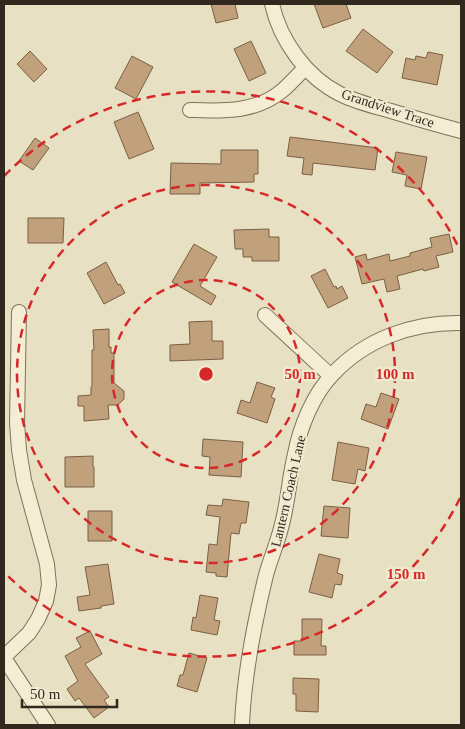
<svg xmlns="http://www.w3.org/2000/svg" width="465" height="729" font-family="Georgia,serif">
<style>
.building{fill:#c1a07c;stroke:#7b5f44}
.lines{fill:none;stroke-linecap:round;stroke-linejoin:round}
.minor-casing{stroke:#7f725b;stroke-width:16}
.minor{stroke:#f4edd4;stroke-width:14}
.ring{fill:none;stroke:#d62828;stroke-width:2.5;stroke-dasharray:9 6}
.labels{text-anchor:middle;stroke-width:4.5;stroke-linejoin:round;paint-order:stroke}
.street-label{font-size:14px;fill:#31291e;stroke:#f0ead0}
.centre{fill:#d62828;stroke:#f0ead0;stroke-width:2.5}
.ring-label{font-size:15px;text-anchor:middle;font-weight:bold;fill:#d62828;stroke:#f0ead0;stroke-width:4.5;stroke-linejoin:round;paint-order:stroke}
</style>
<rect width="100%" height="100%" fill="#e7e0c2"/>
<path class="building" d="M211,4H235L238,18L216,23Z
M314,4H346L351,18L323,28Z
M363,29L393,52L377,73L346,51Z
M251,41L266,73L249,81L234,49Z
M30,51L47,69L34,82L17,64Z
M428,52L443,55L437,85L402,78L406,58L415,60L416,56L426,58Z
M132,56L153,67L136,99L115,88Z
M138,112L154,149L129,159L114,122Z
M290,137L378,148L375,170L313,163L312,175L302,174L304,158L287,156Z
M35,138L49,148L33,170L19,161Z
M221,150H258V174H254V182L200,183V194H170L171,163L221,164Z
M396,152L427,157L421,189L405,186L407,175L392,172Z
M28,218H64L63,243H28Z
M269,229V237H279V261H252V257H243V249H235L234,230Z
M449,234L453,252L436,256L439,267L424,271L423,269L397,276L400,289L387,292L384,279L362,284L355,257L366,254L367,260L389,254L390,261L410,256V253L432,247L430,238Z
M194,244L217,257L200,286L216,296L211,305L172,282Z
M106,262L118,285L120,284L125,293L104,304L87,273Z
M325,269L334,287L336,286L337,289L342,286L348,298L328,308L311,276Z
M212,321V341H223V359L170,361V345L190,344L189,322Z
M109,329V347H111V353H114V383L124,391V399L118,405H108L109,419L84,421V406H78V396L91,395V387L92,386V350H94L93,330Z
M257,382L275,388L271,397L275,399L267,423L237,413L241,400L250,403Z
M381,393L399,399L388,429L361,419L366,404L376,407Z
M203,439L243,442L241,477L209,475L210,457L202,456Z
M338,442L369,448L365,471L358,469L355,484L332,480Z
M93,456V467H94V487H65V457Z
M223,499L249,502L246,523H241L239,534L231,533L227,577L216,576V573L206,572L209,544L217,545L220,517L206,515L208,505L222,506Z
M324,506L350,508L348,538L321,536Z
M88,511H112V541H88Z
M319,554L340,559L337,573L343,575L341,585L335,584L332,598L309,592Z
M108,564L114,604L101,606V608L79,611L77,597L90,595L85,567Z
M200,595L218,598L214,620L220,621L217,635L191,630L193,617L196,618Z
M302,619H322L321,646H326V655H294V641H302Z
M90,631L102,654L85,664L109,697L104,700L109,707L94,718L79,698L75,701L67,689L78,681L65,656L81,647L76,638Z
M189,653L207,658L197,692L177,686L180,675H183Z
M293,678L319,679L318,712L296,711V694H293Z"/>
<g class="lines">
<g class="minor-casing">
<path id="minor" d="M272,4C280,40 306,77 340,94C356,102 373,106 391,111C414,118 438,125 461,131
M190,110C223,111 256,113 283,90C291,83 298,75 305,68
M265,315L331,376
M4,657L29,633L38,619L46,601L49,585L47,564L24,480L19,450L17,423L19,312
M4,658L48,725
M242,725C244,675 254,624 266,575C270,560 277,544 281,528C288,504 289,478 295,454C300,427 313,395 332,375C365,339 413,322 461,323"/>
</g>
<use href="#minor" class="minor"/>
</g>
<g class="ring">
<circle cx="206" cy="374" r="94"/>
<circle cx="206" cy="374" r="189"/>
<path d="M460 498A283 283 0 0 1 4 572M4 176A283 283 0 0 1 460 250"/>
</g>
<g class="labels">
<g class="street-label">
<text transform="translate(388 108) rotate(18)" y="5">Grandview Trace</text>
<text transform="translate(288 491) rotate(-77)" y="5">Lantern Coach Lane</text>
</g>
</g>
<circle cx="206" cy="374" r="8" class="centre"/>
<g class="ring-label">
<text x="300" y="379">50 m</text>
<text x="395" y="379">100 m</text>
<text x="406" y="579">150 m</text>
</g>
<rect width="465" height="729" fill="none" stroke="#31291e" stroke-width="10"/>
<path d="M22 699v8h95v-8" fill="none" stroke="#31291e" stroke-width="2.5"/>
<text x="30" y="699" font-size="15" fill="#31291e" stroke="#f0ead0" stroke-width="4" paint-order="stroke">50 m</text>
</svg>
